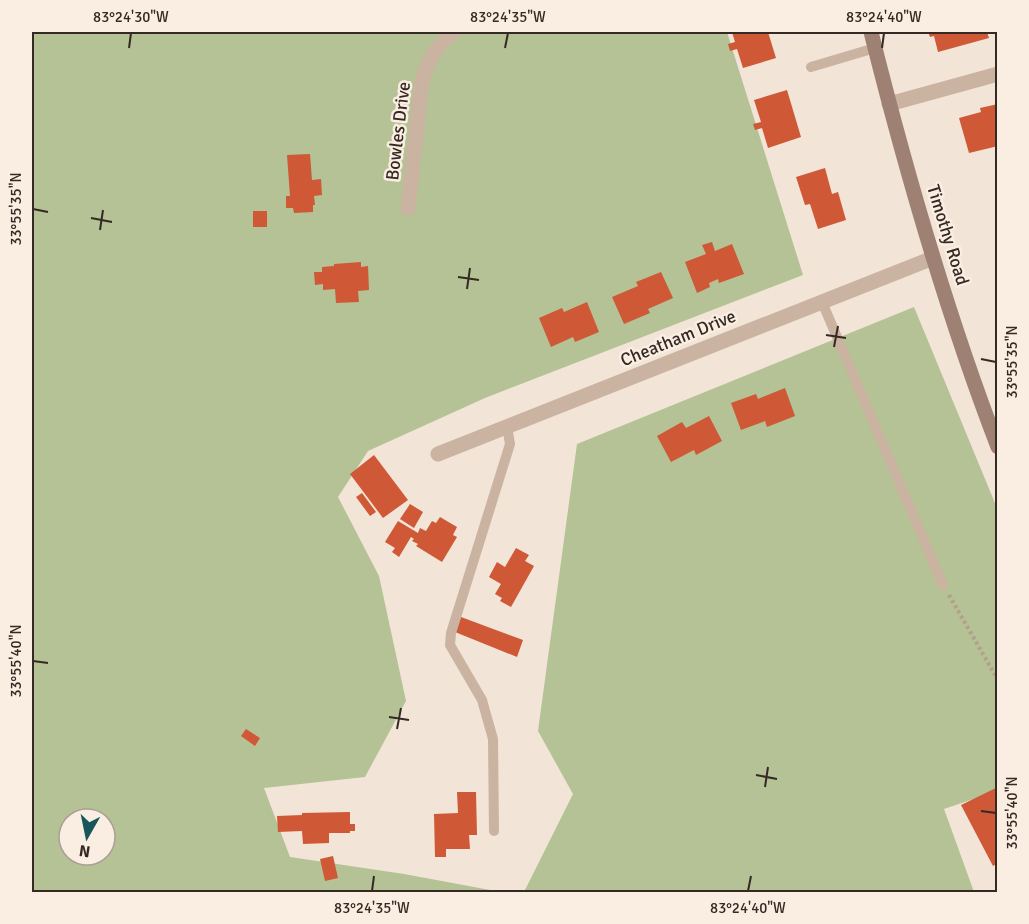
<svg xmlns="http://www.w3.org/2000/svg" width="1029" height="924" font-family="Signika,sans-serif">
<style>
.green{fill:#b4c295;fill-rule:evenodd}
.building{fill:#cf5837}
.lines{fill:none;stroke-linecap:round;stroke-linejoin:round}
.path{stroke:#b79d8b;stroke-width:4;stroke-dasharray:3 3;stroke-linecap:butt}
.service{stroke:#cbb3a1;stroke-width:10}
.minor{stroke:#cbb3a1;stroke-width:15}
.secondary{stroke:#9f8173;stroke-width:15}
.ticks{fill:none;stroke:#352924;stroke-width:2}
.labels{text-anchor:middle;stroke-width:5;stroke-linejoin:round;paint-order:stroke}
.street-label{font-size:18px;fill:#352924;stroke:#faeee2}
.neatline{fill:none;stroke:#352924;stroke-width:2}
.ticks-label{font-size:15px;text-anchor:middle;fill:#352924}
</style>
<rect width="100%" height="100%" fill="#f2e4d6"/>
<path class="green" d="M32,32H727L803,275L485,398L368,451L338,497L379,576L406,701L365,777L264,788L290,857L404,874L501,892H32ZM69,819H105V855H69Z
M914,307L997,508V791L944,809L974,892H524L573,794L538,731L577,444Z"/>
<path class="building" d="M732,32H768L776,58L743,68L737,49L730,51L728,44L735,42Z
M928,32H987L989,38L938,52L934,36L930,37Z
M787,90L801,137L768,148L762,128L755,130L753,124L761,122L754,100Z
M998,104V146L969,153L959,118L981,112L980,108Z
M310,154L312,180L321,179L322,195L314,196L315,205H313V212L294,213L293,208H286V196H290L287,155Z
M825,168L832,194L838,192L846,220L818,229L810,204L805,205L796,177Z
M253,211H267V227H253Z
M712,242L715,251L732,244L744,274L719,283L718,279L709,283L710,287L697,293L685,262L706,254L702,245Z
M361,262V267L368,266L369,290L358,291L359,302L336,303L335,289L323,290V284L315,285L314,272H322V267L334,266V264Z
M661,272L673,298L648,309L650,313L624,324L612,297L638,286L636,282Z
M587,302L599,332L575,342L573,337L551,347L539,318L562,308L564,312Z
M785,388L795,416L767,427L765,421L741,430L731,403L756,394L758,399Z
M709,416L722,441L696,455L694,450L671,462L657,436L682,422L686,428Z
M374,455L408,500L383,518L350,474Z
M362,493L376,512L370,516L356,497Z
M410,504L423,512L414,528L400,519Z
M440,517L457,527L453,535L457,537L442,562L416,546L418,544L412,541L414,539L411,537L399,557L392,552L395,548L385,542L398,521L418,533L420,528L426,531L432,521L436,523Z
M516,548L529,555L525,561L534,566L511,607L500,601L502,598L495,594L501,584L489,577L497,562L505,567Z
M461,617L523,640L517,657L455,632Z
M246,729L260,738L255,746L241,736Z
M998,787V863L993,866L961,805Z
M457,792H476L477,835H469L470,849H446V857H435L434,814L458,813Z
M350,812V824H355V831H350V833H329V843L303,844L302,831L278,832L277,816L302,815V813Z
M333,856L338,878L325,881L320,859Z"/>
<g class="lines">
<path class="path" d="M949,595L998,680"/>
<path class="service" d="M811,67L875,48
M822,302L943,585
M494,831L493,739L482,700L450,645L451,633L510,444L507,426"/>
<path class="minor" d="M889,104L998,74
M408,208L422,82C427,61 436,47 453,32
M438,454L933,258"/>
<path class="secondary" d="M871,32C906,172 946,312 998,447"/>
</g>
<path class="ticks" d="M129,48L131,33M505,48L508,33M882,48L884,33M33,209L48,212M91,218L112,222M100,230L103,210M458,277L479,280M467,289L470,268M826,335L846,338M834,347L838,326M981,359L996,362M33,661L48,663M389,717L409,720M397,729L401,708M756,775L777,779M765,787L768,767M981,811L996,813M372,891L374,876M748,891L751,876"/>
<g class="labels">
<g class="street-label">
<text transform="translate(398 131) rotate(-83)" y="6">Bowles Drive</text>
<text transform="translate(948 235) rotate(73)" y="6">Timothy Road</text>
<text transform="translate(678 338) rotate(-22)" y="6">Cheatham Drive</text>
</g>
</g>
<rect width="1029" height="924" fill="none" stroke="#faeee2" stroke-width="66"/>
<g transform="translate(87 837) rotate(189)"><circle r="28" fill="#faeee2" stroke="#ab9f96" stroke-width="1.5"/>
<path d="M0-4.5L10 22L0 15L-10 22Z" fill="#175659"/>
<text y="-9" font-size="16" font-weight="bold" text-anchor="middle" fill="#352924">N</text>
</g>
<rect x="33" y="33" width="963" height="858" class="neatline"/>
<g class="ticks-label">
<text x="131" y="22">83°24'30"W</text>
<text x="508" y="22">83°24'35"W</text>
<text x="884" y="22">83°24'40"W</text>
<text transform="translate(16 209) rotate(-90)" y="5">33°55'35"N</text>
<text transform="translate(1012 362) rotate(-90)" y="5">33°55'35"N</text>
<text transform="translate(16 661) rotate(-90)" y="5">33°55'40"N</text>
<text transform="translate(1012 813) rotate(-90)" y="5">33°55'40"N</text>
<text x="372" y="913">83°24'35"W</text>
<text x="748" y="913">83°24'40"W</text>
</g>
</svg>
